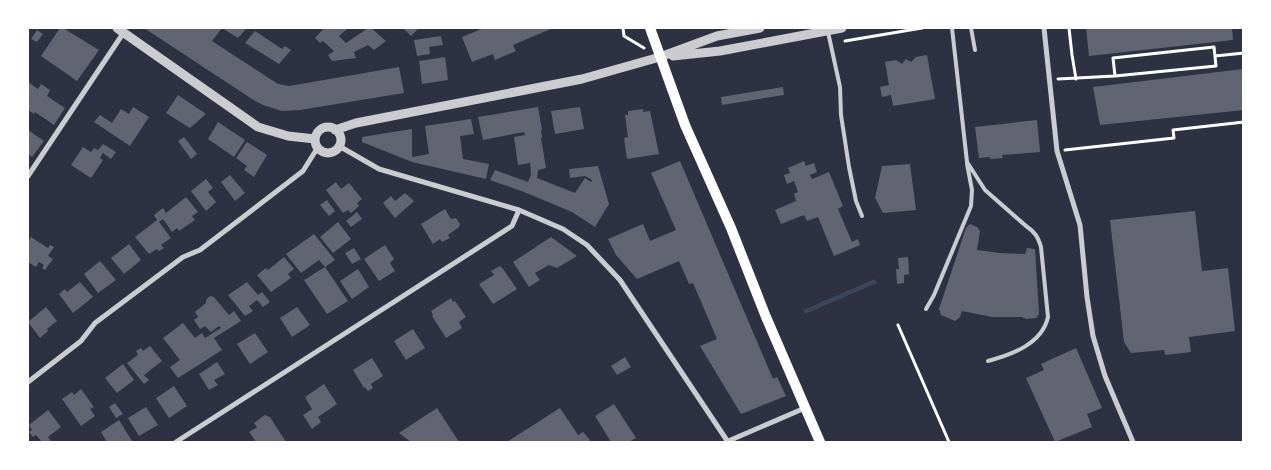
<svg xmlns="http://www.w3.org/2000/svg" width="1271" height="470" font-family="'Fira Sans',sans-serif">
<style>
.green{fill:#3c4559}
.building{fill:#626471}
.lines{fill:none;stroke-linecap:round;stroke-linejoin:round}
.path{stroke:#fff;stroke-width:3}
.service{stroke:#caccd0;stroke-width:4}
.minor{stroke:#caccd0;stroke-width:5}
.tertiary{stroke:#caccd0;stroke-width:9}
.secondary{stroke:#fff;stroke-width:10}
</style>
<rect width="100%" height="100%" fill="#2d3142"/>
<path class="green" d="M875,279L877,283L805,314L803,310Z"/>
<path class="building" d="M60,28H63L99,50L77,81L41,56Z
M144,28H247L238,38L222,28L212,41L278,84L289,86L399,67L404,93L300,110L282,111L263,105L255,101Z
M324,28H348L339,36L346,43L368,28H371L386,41L374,50L368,45L354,52L356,58L332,61L328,55L334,51L323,41L320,43L315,38Z
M403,28H419L411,36Z
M484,28H553L513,45L516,51L495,60L493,54L472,62L462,37Z
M1086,28H1232L1233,40L1089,56Z
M37,30L43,34L37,42L31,39Z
M255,31L282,49L285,46L291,50L279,64L245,43Z
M441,36L443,45L429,47L430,54L417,56L414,40Z
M927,55L935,99L893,106L891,95L882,97L880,87L889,85L885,62L896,60L902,64L906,59L911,62L916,57Z
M445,57L448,80L422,84L419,61Z
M1243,69L1244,110L1100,125L1093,87Z
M28,82L38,89L41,84L50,90L47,96L65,108L54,125L35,112L34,114L28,110Z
M783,87L784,95L722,105L721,97Z
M178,95L206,114L190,128L166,113Z
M133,107L149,117L130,146L94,122L100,115L112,123L121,109L129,114Z
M538,107L542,130H541L542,137L541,138L546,168L538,170L537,178L575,193L585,178L591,182L592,180L585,176L570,178L569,169L598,166L609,204L595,227L572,212L524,192L490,180L495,170L528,182L531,175L530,163L518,165L514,137L525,135L524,132L483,140L478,117Z
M580,107L584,129L555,134L551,111Z
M643,109V112L650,111L659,154L627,159L624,138L628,137L625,115H628V111Z
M471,119L474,134L460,136L463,159L489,164L486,179L412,162L362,142V137L412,129V157L429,154L425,126Z
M1037,120L1040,152L1002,155L1003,158L990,159V157L979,158L975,127Z
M218,122L245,140L234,157L208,139Z
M28,130L44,141L32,157L28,154Z
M184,137L197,154L191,159L178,141Z
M247,142L267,155L254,177L244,170L247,166L236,158Z
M103,144L116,152L111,159L103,153L100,158L103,160L91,178L71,165L83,147L91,152L94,148L98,150Z
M680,161L773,379L777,377L786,396L741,414L700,346L717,339L693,283L689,284L679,261L637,279L616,255L608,239L643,224L650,241L676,230L651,173Z
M804,161L806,166L814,163L817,172L810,175L812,179L829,172L843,206L838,209L852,242L858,239L860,245L834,256L818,217L807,221L804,215L781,224L775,210L796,201L794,194L798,192L794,181L787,184L784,175L790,173L788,168Z
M910,164L916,210L883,213L875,198L882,166Z
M230,175L245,193L235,201L221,182Z
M206,179L213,188L208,192L216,202L206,211L191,191Z
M336,182L341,189L349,183L362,199L357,203L359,206L351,213L348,210L343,213L326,190Z
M405,193L414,201L395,218L383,203L391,196L395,201Z
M186,197L198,212L192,216L195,220L179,231L177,228L172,232L163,219L159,222L171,238L161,245L164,248L159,251L157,249L149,254L135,237L157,220L154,215L163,208L166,213Z
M327,200L335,211L329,216L320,205Z
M445,209L451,219L456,218L460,224L459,227L448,235L450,238L442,242L440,239L433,244L421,224Z
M1195,211L1202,271L1228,268L1235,331L1189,337L1191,352L1165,355L1164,350L1131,353L1124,342L1110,220Z
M357,212L362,219L351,227L346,221Z
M338,222L351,239L333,253L320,237Z
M970,224L977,227L980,231L977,250L1000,253L1025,254L1027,248L1035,249L1039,314L1036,318L1026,319L1022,317H992L962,311L960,317L955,321L941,315L939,309L966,228Z
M314,234L335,260L325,267L348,301L327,314L304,280L325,267L319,260L301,273L286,254Z
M31,237L48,248L50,245L54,247L48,256L53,259L45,270L42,268L44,265L39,262L36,267L28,262V242Z
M551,237L577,256L557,268L549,265L535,273L540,280L529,287L513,262Z
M129,244L141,260L124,274L111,258Z
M385,245L394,259L390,263L395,271L379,281L364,259Z
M354,248L361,259L352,264L345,253Z
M284,257L294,269L288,274L291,278L271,292L257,275L266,268L268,270Z
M908,257L909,274L904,275V283L897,284L896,269H899L898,258Z
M100,261L116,280L98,293L84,274Z
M500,266L503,269L517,289L493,304L479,284L494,275L491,271Z
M358,269L369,287L352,299L340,281Z
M80,282L93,297L73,313L59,294L65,289L67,292Z
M247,282L258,295L262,292L270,302L263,307L257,300L249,306L253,311L245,316L228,295Z
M210,296L214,297L229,315L234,311L241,321L214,338L222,350L178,378L170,367L180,360L163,338L183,323L195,338L202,333L205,338L221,328L219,326L211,332L205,326L200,329L194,320L198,317L195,312L206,303V300Z
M451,298L453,302L455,301L466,317L459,322L462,328L446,338L432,316L433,315L431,311Z
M46,307L57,321L47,329L48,331L40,338L28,322Z
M297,307L310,325L292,337L280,318Z
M413,329L425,348L406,360L394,341Z
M255,333L268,352L250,364L237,344Z
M150,346L162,361L144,375L149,380L144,384L127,363L138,355L136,351L141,348L143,351Z
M1076,348L1102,408L1087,414L1092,427L1055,442L1026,378L1044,370L1041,364Z
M625,357L631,367L617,375L611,366Z
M372,358L383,376L371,384L373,388L368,391L365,387L364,388L353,370Z
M217,362L225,374L214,380L218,385L209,390L199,374Z
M123,364L134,380L117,393L105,378Z
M324,384L337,404L318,417L321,422L312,429L303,415L312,409L305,397Z
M174,386L187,406L169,418L156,398Z
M81,389L94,407L90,409L95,416L81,426L62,399L72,392L74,395Z
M115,403L123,414L116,418L109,407Z
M614,404L636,438L628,442H611L595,416Z
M146,407L158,425L139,436L128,418Z
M437,408L459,442H411L399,433Z
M560,408L578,435L583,432L590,440L589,442H507Z
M48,410L61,427L48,437L51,441L42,442L36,435L33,437L29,432L32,430L29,425Z
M265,415L270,417L286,442H256L249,432L257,427L254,423Z
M119,420L132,441L107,442L101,432Z"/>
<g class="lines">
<path class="path" d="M623,28L624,36L644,48
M1069,28L1072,55L1076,79
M845,41L922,28
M1215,56L1244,53
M1058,79L1115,76L1216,66L1214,47L1113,58L1115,76
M1065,150L1174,138L1173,130L1244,122
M898,325L949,442"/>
<path class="service" d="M952,28L967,162L985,190L1026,226C1035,232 1038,237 1041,247L1048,317C1042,344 1011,355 988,361
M971,28L975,50
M828,32L840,87L841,115L849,167L856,201L862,216
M926,309L934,295L971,206L972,190L967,164"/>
<path class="minor" d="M1044,28L1057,151L1080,225L1087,297L1093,336L1105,376L1133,442
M339,146L379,169L519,210L563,229L587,245L620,280L728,442
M28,176L124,32
M28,382L81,341L95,323L183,257L200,250L303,171L318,147
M176,442L512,226L519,210
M726,442L805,408"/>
<path class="tertiary" d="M117,28L258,127L288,136L315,139
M673,56L720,51L842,28
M315 140a13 13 0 1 1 26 0a13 13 0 1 1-26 0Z
M335,130L356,123L582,79L660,57L717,36L760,28"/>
<path class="secondary" d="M650,28L685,125L731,228L766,317L820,442"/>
</g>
<rect width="1271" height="470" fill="none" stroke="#ffffff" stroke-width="58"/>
</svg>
